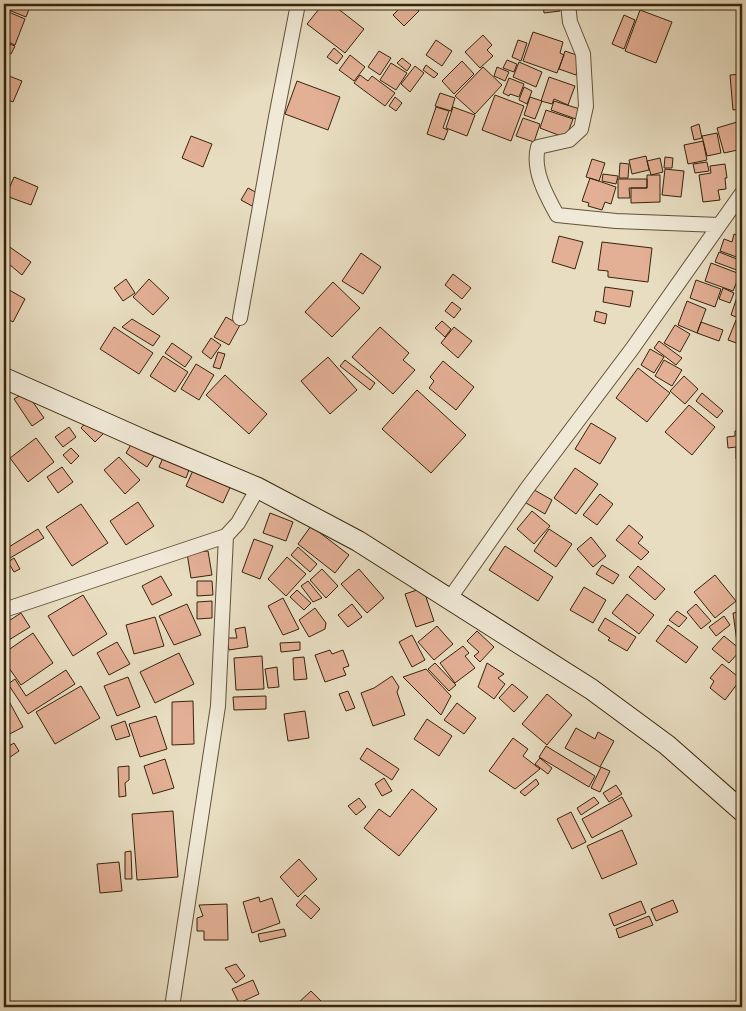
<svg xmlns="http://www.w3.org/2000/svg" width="746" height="1011" font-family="'Libre Caslon Text',serif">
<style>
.building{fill:#e3af95;stroke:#37240b}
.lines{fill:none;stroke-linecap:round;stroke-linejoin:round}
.street-casing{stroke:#635238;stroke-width:16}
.secondary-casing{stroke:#37240b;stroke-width:22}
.street{stroke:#f0e9d7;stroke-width:14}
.secondary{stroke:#f0e9d7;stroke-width:20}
</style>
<rect width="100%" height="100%" fill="#e8ddc1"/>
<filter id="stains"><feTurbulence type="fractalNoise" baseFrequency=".004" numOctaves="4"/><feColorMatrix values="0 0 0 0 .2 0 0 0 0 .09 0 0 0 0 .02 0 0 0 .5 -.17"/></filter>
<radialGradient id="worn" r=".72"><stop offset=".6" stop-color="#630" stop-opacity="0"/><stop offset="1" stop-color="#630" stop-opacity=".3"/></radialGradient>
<path class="building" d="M8,4H31L26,17L6,9Z
M323,4H332L364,29L345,53L307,24Z
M404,4H411L419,11L404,26L393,15Z
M543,4H559L560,11L544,13Z
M4,10L25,19L15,45L4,40Z
M640,10L672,22L656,63L625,51Z
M624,15L635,20L624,49L612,44Z
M533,32L563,42L560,53L564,55L557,73L523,61Z
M483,35L492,45L487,50L493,56L480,68L465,52Z
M436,40L452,51L442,66L426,55Z
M518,40L527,43L521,61L512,57Z
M4,42L15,46L11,54L4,51Z
M334,48L343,56L337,64L327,57Z
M379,51L391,58L380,75L368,67Z
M565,51L582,57L576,75L559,69Z
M350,55L365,67L354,81L339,70Z
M402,58L411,65L407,71L397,63Z
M507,60L517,64L514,72L503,68Z
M462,61L474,74L454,94L442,81Z
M519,62L542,72L536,87L513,77Z
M391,63L407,73L396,90L380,80Z
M426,65L438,74L434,78L423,70Z
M415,66L424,73L410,92L401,84Z
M483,67L502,85L475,114L455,96Z
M497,67L509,72L505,81L494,76Z
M4,74L22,81L13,102L8,100L4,110Z
M742,74V109L733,110L730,75Z
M360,75L368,81L372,76L395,93L385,106L354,83Z
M549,77L575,86L568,105L554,99L552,104L541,101Z
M509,78L524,84L519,97L510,94L509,96L503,93Z
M297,81L340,97L328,130L285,114Z
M524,87L532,91L527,104L519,100Z
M440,93L455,98L451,111L435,106Z
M495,95L524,106L511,141L482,130Z
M395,97L402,103L396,111L389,106Z
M530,97L542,101L535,119L524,115Z
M554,101L580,109L576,119L551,110Z
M436,107L449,111L443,128L448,130L444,140L427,134Z
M453,107L475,115L467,136L446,128Z
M546,110L573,119L566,138L540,128Z
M523,118L540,124L534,142L516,136Z
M737,122L742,140V149L724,153L717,128Z
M699,124L702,138L694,140L691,127Z
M717,133L721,153L707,156L702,136Z
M191,136L212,144L203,167L182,158Z
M703,141L707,160L688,164L684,145Z
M646,156L649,170L632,174L629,160Z
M665,157L673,158L672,168H664Z
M660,158L663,172L651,175L647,161Z
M592,159L605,163L599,181L586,177Z
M707,162L709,171L695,173L693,164Z
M620,163L629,164L628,178H619Z
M725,164L727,178H725L726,189L718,190L720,200L703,202L699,175L711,173L710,166Z
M665,169L684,171L681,197L662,195Z
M603,174L618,176L616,184L602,181Z
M647,175H660V202L631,203V188H647Z
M14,177L38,187L31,205L6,196Z
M590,178L616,187L611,204L605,202L602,210L588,206L589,203L582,201Z
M618,179H647V188H629L630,198H618Z
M248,188L259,194L252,206L241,200Z
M734,234L742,237V259L720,251L724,239L732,242Z
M559,236L583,242L575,269L552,262Z
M602,242L652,248L648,282L608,277V271L598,270Z
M4,243L31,262L22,275L4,260Z
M719,252L742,261V272L715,262Z
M361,253L381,267L363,294L342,281Z
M711,263L740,274L733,291L705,281Z
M453,274L471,288L462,299L445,285Z
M126,279L135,293L123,301L114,288Z
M149,279L169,298L153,315L133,297Z
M696,280L721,289L715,307L690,298Z
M333,282L360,308L332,337L305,312Z
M4,287L25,299L13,322L4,317Z
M605,287L633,291L630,307L603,302Z
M723,288L734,293L730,303L719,299Z
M739,291L742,292V309L739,318L731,315Z
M687,301L706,309L697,333L678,325Z
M452,302L461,309L454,318L445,311Z
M596,311L607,314L605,324L594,321Z
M226,317L240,325L229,345L214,337Z
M132,319L160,336L153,346L122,327Z
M736,320L742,322V345L728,340Z
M442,321L451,329L445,337L435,328Z
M701,322L723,330L719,341L697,333Z
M675,325L690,334L680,352L664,343Z
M114,327L153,353L139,374L100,349Z
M380,327L409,353L403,360L415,370L393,394L352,357Z
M454,327L472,341L458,358L441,343Z
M211,338L221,345L211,359L202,352Z
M659,341L682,358L676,365L654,348Z
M172,343L192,357L185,367L165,353Z
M650,349L664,357L654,373L641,365Z
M218,352L225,354L220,369L213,367Z
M163,356L188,372L175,392L150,376Z
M328,357L357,390L330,414L301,381Z
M345,360L375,383L370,390L340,366Z
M664,360L682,370L672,386L655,376Z
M443,361L474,387L456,410L429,388L434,381L430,377Z
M196,364L214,375L199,400L181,389Z
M638,368L670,393L647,422L616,398Z
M225,375L267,414L249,434L206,395Z
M684,376L698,389L685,404L670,391Z
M417,390L466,435L431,473L382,429Z
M26,392L44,418L32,426L14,399Z
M702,393L723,411L717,418L696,401Z
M689,405L715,427L692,455L665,432Z
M91,417L106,431L95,442L81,428Z
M591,423L616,438L600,464L575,449Z
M69,427L76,437L63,447L55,437Z
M742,430V458L736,459V447L728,448L727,437L735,436V431Z
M36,438L54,462L28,482L10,458Z
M135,438L157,451L147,467L126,453Z
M71,448L79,456L71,464L63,455Z
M166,451L192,462L186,478L159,467Z
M119,457L140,480L125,494L104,470Z
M195,466L232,483L223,503L186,486Z
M62,467L73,482L58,493L47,477Z
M575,468L598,484L576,514L554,498Z
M529,487L552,500L545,514L521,500Z
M600,494L613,504L597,525L583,515Z
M138,502L154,526L126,545L110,521Z
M81,504L108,543L72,566L46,527Z
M532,511L550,526L534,544L517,529Z
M270,513L293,522L286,541L263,533Z
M629,525L643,537L638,543L649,552L641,560L616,540Z
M311,526L349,555L335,573L298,544Z
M38,529L44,538L5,561L4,550Z
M549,529L572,544L556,567L534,551Z
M591,537L606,556L593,567L577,549Z
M254,539L273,546L260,579L242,572Z
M505,546L553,577L538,601L489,570Z
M298,547L317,564L310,572L291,555Z
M208,551L212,575L191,578L187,553Z
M287,557L306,574L286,596L268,579Z
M14,558L20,569L14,572L8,562Z
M602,565L619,575L613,584L596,574Z
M638,566L665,589L655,600L629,577Z
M322,569L338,586L326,598L310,580Z
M359,569L384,598L367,613L341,584Z
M715,575L736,601L715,618L694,592Z
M161,576L172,595L152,605L142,586Z
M197,581H212L213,595L197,596Z
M308,581L322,598L313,602L301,586Z
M584,587L606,600L593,623L570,610Z
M423,588L434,621L416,627L405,594Z
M297,590L311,603L304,610L290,597Z
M627,594L654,615L639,634L612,613Z
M83,595L107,634L73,656L48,616Z
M283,598L299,629L283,635L268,606Z
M212,601V618L197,619V602Z
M187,604L201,635L174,645L159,616Z
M352,604L362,617L348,627L338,615Z
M696,604L711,621L701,629L687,612Z
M315,608L326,623L325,629L309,637L299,620Z
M677,611L687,618L679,627L669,620Z
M742,612V642H737L733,613Z
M21,613L30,627L4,643V624Z
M724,616L730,625L716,636L709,627Z
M155,617L164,646L134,654L126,625Z
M605,618L636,637L627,651L608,640L610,638L598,630Z
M668,625L698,647L686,663L656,641Z
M437,626L453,644L434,660L418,642Z
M245,627L248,647L229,650L227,638H237L235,629Z
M477,631L494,647L480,662L474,656L479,652L467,641Z
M33,633L53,663L21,685L4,661V653Z
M412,635L425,660L412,667L399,642Z
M724,636L741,650L729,663L712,649Z
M117,642L130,664L109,675L97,653Z
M300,642V650L281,652L280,643Z
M463,646L469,653L465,656L475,668L455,683L440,663Z
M330,650L332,654L343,650L349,666L343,668L346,675L325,682L315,655Z
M179,653L194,684L155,703L140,672Z
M262,656L264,689L236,690L234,658Z
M304,657L307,679L294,680L293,658Z
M435,663L456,685L449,691L428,669Z
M487,663L504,674L498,678L505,684L494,699L478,687Z
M722,664L741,679L725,700L710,688L714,681L710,678Z
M277,667L279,687L268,688L265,669Z
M426,669L451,696L441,715L403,677Z
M66,670L75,684L28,714L8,684L15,679L26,696Z
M392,676L399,687L397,692L405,715L373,726L361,693L374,688Z
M128,677L140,707L117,716L104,686Z
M512,684L528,697L514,712L499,698Z
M81,686L100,718L55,744L36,712Z
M348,691L355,708L346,711L339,694Z
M4,694H5L23,727L4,737Z
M547,694L572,715L547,745L522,724Z
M266,696V709L234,710L233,697Z
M193,701L194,744L172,745V702Z
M457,703L476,718L464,734L444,720Z
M305,711L309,738L288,741L284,714Z
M156,716L167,749L140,757L129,724Z
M427,719L452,736L439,756L414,739Z
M125,721L130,736L116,740L111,726Z
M576,728L595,739L598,732L614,741L600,767L565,748Z
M513,738L528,749L523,756L540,769L515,789L489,771Z
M14,743L19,751L6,760L4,756V749Z
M546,746L595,776L589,787L539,757Z
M367,748L399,769L392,780L360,759Z
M540,758L552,768L548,774L535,764Z
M165,759L174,788L153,794L144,766Z
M129,766V780L125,783L126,796L119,797L118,767Z
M601,767L610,771L600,792L591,788Z
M384,778L392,791L382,796L375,784Z
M536,779L539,784L525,796L520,792Z
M616,785L622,794L609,802L603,793Z
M412,789L437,809L399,856L364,828L379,809L390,817Z
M594,797L599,803L581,815L577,808Z
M622,797L632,816L592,838L582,819Z
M359,798L366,807L356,815L348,806Z
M173,811L178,877L137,880L132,814Z
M571,812L586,842L572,849L557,819Z
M622,830L637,864L602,879L587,846Z
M131,851L132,879H125V852Z
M299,859L317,879L298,897L280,877Z
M119,862L122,891L100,893L97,864Z
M305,895L320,909L311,919L296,905Z
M259,897L260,902L272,898L280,923L252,933L243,902Z
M673,900L678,912L656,921L651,909Z
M641,901L646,913L614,926L609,914Z
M227,904L228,940H204V931H197V918L203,916L199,905Z
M649,916L653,925L619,938L616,929Z
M284,929L286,936L260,942L258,934Z
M236,964L245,976L236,983L225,968Z
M253,980L259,994L239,1003L232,989Z
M311,991L327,1007H300L297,1004Z"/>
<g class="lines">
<g class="street-casing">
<path id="street" d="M568,4L570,22L583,54L586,106L581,129L569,140L538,147C532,170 546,195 557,215L616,221L719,225
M240,318L276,117L298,4
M450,598L528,487L632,349L742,193
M4,610L226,536L238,523L258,488
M172,1007L218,706L226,536"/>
</g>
<g class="secondary-casing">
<path id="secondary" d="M4,378L148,442L258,488L358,541L591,689L667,745L742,811"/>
</g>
<use href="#street" class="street"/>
<use href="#secondary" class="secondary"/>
</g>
<rect width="746" height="1011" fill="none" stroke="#e8ddc1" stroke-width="20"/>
<rect x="5" y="5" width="736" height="1001" fill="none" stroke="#37240b" stroke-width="2.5"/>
<rect x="10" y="10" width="726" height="991" fill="none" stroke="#37240b"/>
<rect width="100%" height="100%" filter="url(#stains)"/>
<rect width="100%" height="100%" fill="url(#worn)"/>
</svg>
